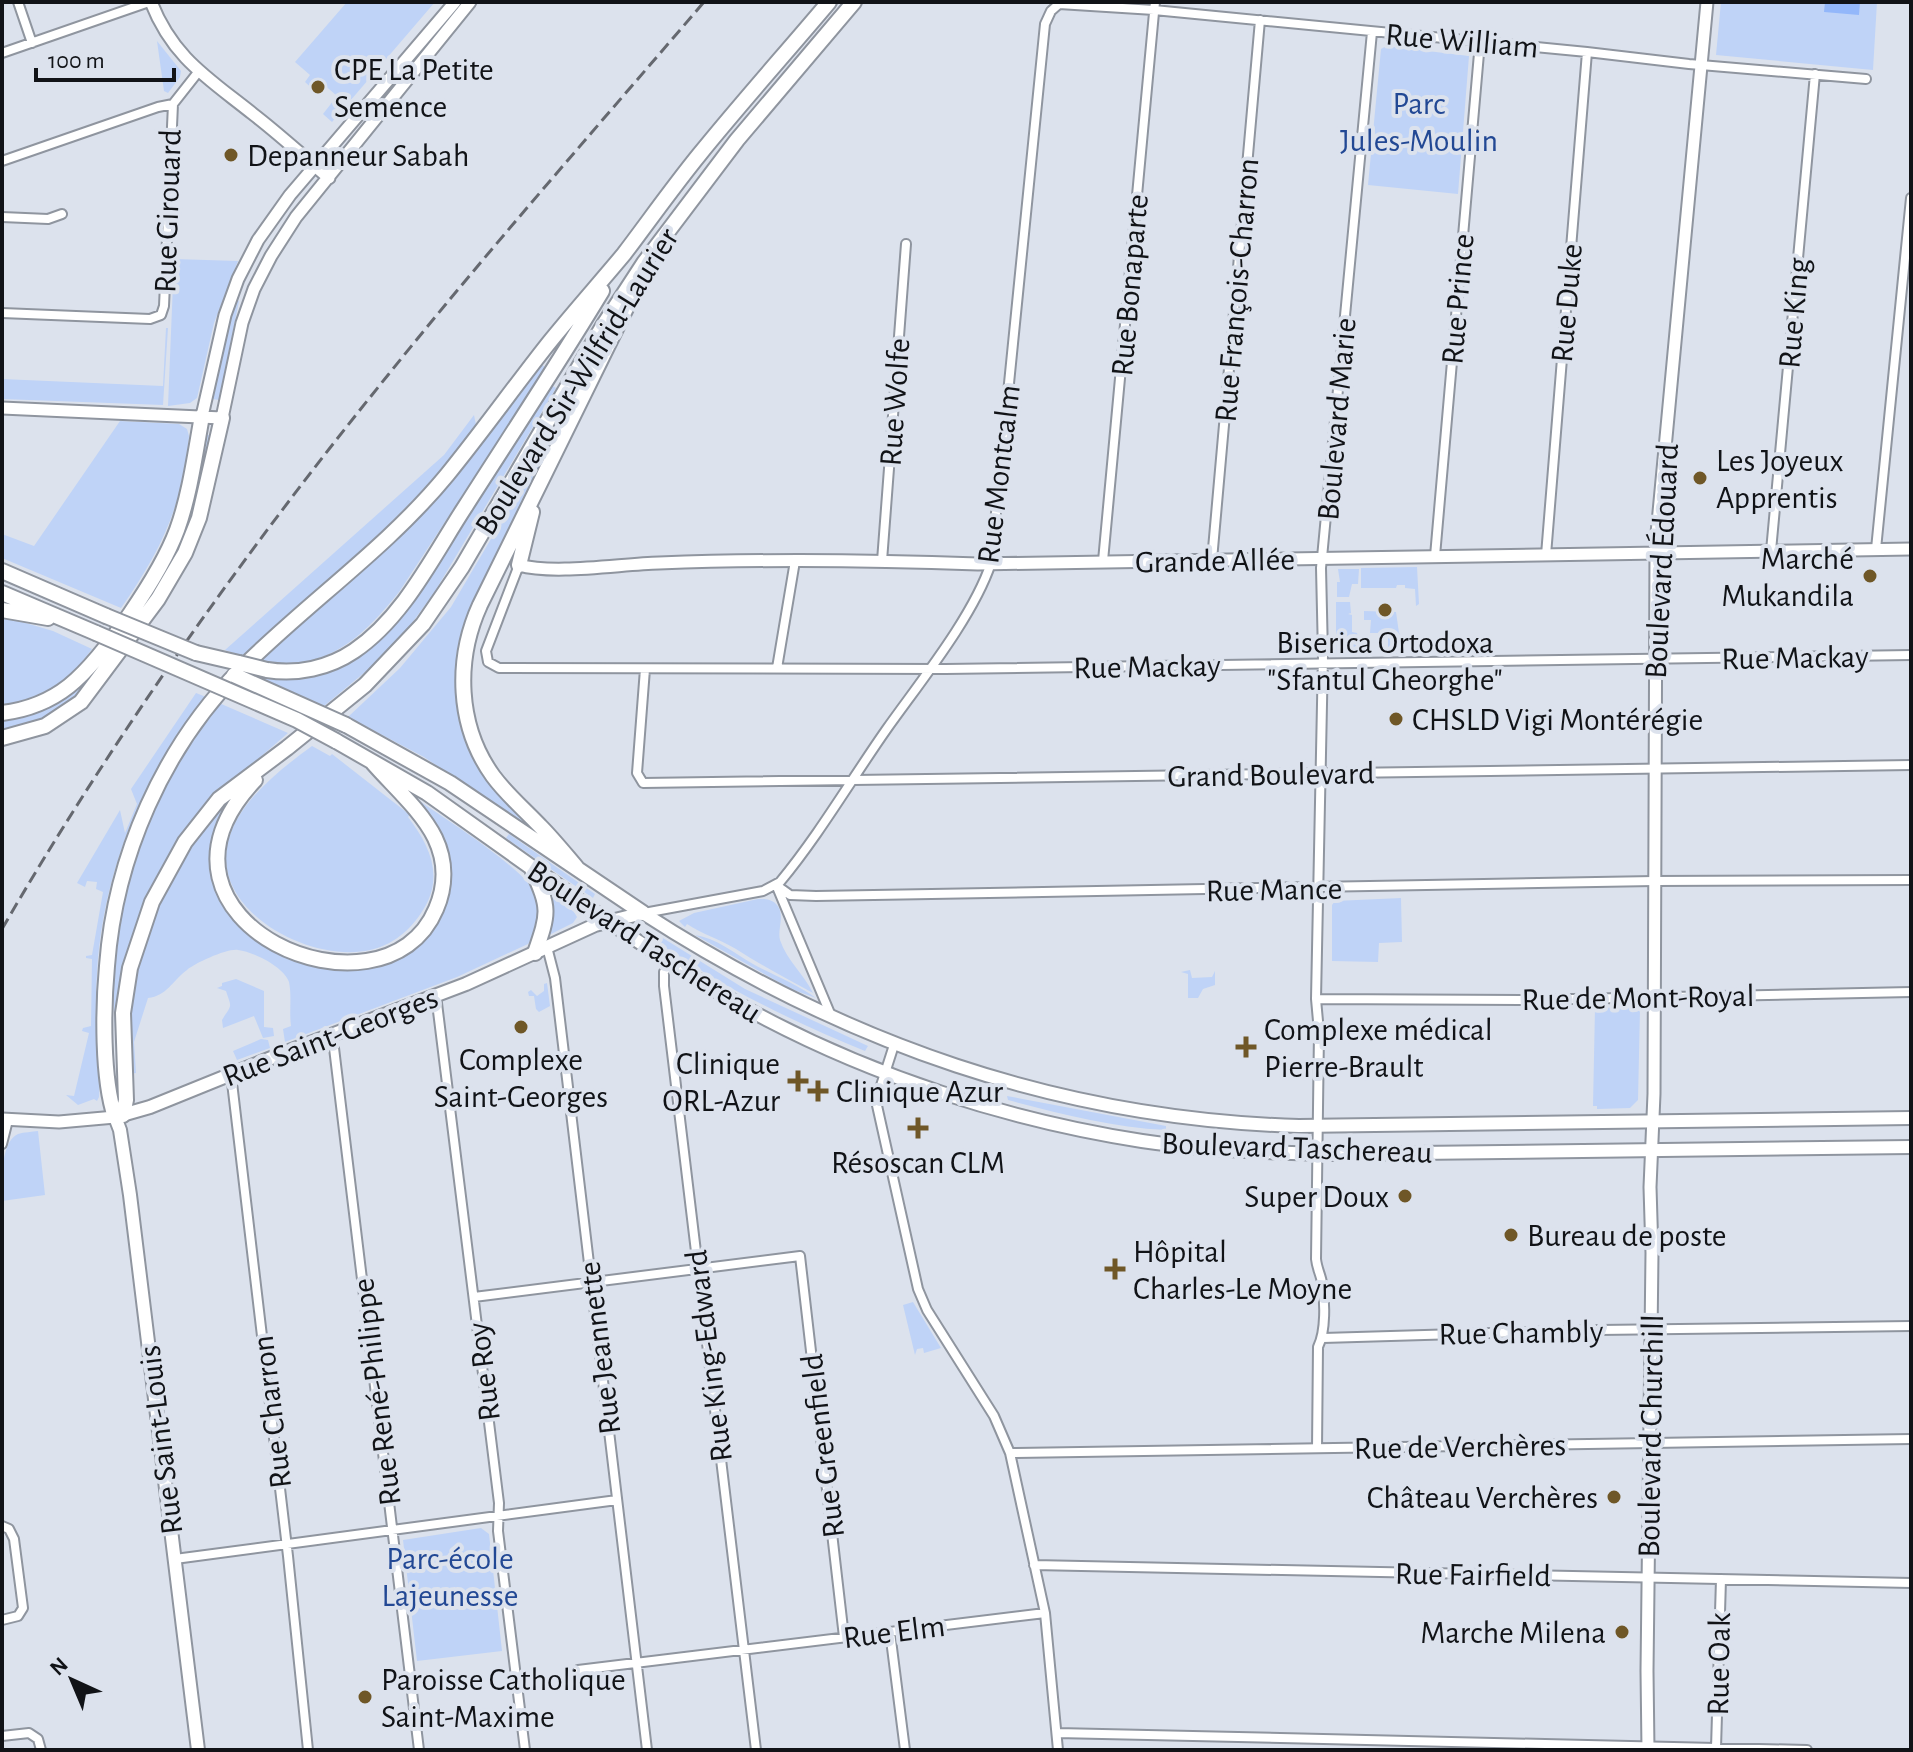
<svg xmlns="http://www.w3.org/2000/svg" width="1913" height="1752" font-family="'Alegreya Sans',sans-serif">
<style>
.green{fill:#bfd3f7}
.water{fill:#93b7fa}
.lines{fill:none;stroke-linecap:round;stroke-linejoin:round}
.street-casing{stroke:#8f959f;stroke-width:12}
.secondary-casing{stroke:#8f959f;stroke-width:15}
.primary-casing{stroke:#8f959f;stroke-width:16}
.highway-casing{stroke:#8f959f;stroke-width:18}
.street{stroke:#fff;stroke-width:8}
.secondary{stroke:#fff;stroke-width:11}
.primary{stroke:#fff;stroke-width:12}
.highway{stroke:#fff;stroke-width:14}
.rail{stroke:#65686f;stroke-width:3;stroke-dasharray:12 6;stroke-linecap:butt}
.highway-bridge-casing{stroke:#8f959f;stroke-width:18;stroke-linecap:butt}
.highway-bridge{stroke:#fff;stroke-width:14}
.poi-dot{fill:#6f5727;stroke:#dce2ed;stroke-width:3}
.labels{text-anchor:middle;stroke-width:8;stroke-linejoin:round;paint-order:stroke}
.street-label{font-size:32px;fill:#111317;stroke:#dce2ed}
.poi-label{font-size:32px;fill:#111317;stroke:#dce2ed;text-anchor:start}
.park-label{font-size:32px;fill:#224894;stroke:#dce2ed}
</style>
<rect width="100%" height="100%" fill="#dce2ed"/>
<path class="green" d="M347,2H435L332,122L323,114L337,96L322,83L315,91L305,82L310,75L295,62Z
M1721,2H1877L1873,70L1716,55Z
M157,41L181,71L180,77L168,93L164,91Z
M1386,46L1469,56L1458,194L1368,185L1381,49Z
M174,259L238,261L214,323L197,398L190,403L168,406Z
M236,300L239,301L219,400L212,399L228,324Z
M166,328H168L163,405L2,399V379L163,386Z
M602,350L470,615L463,721L535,828L532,830L424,757L348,717L400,668L451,607Z
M541,364L546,368L399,592C361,640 322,674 258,661L376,556Z
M551,385L556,388L434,593L409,627L370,668L324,706L262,681L264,676L293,678L358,656Z
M474,415L476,425C455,452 434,480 409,504C357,558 297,605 242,656L225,650L444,455Z
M120,421L179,424L187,429L189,436C184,504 159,554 121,608L2,558V534L34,546Z
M205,434L212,436C205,468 201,504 187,535C174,563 156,590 138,616L155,584Z
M1417,567L1419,604L1416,606L1415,589L1405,588V585H1397L1396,588H1361V568Z
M1338,569H1359L1358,584H1352L1349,597H1337V582H1340Z
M1336,602H1350L1351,613L1348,614L1352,615V632L1357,633L1358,637H1363V655H1342L1336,653Z
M1364,611L1396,612L1399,633L1406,640L1405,654H1388V633H1370L1371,620H1364Z
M2,616L53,631L92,649C65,685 49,697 2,708Z
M109,656L76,698L49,718L2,732V719L92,672Z
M196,693L206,697C143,773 102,875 97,974C95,1000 96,1027 97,1054C98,1068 100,1083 99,1097L97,1101L94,1099L78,1105L66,1095L74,1096L89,1033L82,1031L83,1028L91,1026L92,959L86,958V956L92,955L103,892L96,889L97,882L87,881L85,887L77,883L120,810L125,833L137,804L131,789Z
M219,703L288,733L229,784L166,863L118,1032L115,1031C114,1007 111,981 113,957C121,863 163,776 219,703Z
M312,746L330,756L332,754L410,815L408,817C427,842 442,870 428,901C416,925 397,944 370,950C309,964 204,908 230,835C242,799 282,768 312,746Z
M421,802C448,821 534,874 541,903C544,915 535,935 528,944L457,977L285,1042L283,1029L291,1026C289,1012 292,996 289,982C284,967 254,952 238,950C228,948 195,963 187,970C172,981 167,996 148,998L134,1042L136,1073L129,1074L128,1020L133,983L153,912L183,856L220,808L222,809C190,882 225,934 297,958C314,963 332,969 350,970C393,971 436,941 444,899C453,851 448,843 419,805Z
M509,834L595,894L593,898L587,894L506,838Z
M549,894L574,912L577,917L573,923L547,936Z
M1401,898L1402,942L1379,943L1378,962L1332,961V905L1335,901Z
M758,899C764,899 771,899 776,904C786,914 777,929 780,940C787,961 804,974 813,993C787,979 761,965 736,949C719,939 702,934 687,924L685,927L679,921L694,913Z
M650,930L745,989L868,1046L865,1051C789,1020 713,983 646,934Z
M695,935C716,938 734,953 753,964C773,975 797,984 816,998L791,989Z
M1190,970L1192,978L1212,977L1215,971V985L1203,989L1198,998H1188V974L1181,972Z
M236,979L264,991V1027L273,1028L274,1036L263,1038L254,1016L223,1028L222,1020C232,1004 232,1009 226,991L217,988L222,986V983Z
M547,983L550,1006L539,1012L536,1009L534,996H529L528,992L531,990L537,996L544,991V984Z
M1638,1007L1640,1009L1638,1100L1630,1108L1597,1109V1106H1593L1595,1008Z
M261,1039L268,1040L270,1048L237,1060L233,1051Z
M1007,1096L1166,1126V1130C1112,1127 1060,1114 1008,1100Z
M38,1131L45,1195L2,1201C2,1183 0,1142 18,1134C24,1132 32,1132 38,1131Z
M913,1302L941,1348L924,1353L923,1348L917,1349L915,1355L903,1305Z
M481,1528L489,1534L502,1651L417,1661L403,1540Z"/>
<path class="water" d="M1825,2H1860L1859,15L1824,12Z"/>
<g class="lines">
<g class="street-casing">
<path id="street" d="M18,2L32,43
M2,53L149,2
M2,161L158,107L173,104
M2,217L48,219L62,214
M2,313L150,319L161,315L164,306L173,104L199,71
M1876,549L1911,198
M1771,551L1815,74
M1546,555L1587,52
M1435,556L1480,42
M1212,560L1260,20
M882,561L906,244
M1103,561L1155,2
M519,565L486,651L488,662L499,668L945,669L1911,655
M777,668L795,561
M645,669L637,773L643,783L1911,765
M776,885L790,895L816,896L1654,881L1911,880
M777,887L832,1018
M644,913L763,891L780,882C819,835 851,780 886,730C920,682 973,617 991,563L1045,24L1051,11L1059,4L1154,10L1587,52L1689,64L1866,79
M547,947L555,978L647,1750
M670,963L664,972V986L756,1750
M436,995L499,1503L498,1531L525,1750
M1316,999L1521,1000L1911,992
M330,1035L334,1048L419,1750
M894,1045L876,1101L918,1289L927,1310L994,1416L1010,1453L1045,1613L1058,1750
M231,1074L288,1556L308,1750
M2,1144L8,1120
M474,1297L800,1256L844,1637
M1323,1338L1599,1330L1911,1326
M1317,1448L1318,1347C1326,1331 1325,1301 1322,1283C1321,1275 1317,1269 1316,1259L1319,1032L1316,999L1323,655L1321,568L1372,32
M1010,1453L1911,1439
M2,1526L9,1529L14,1539L23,1608L18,1616L2,1620
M175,1559L617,1500
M1034,1565L1911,1583
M890,1632L905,1750
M578,1670L1045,1613
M1057,1733L1807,1750
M2,1736L29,1733L38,1739L41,1750
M1716,1748L1721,1579"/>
</g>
<g class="secondary-casing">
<path id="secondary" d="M151,2C173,58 208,78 253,114C279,134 304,157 329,178
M2,408L222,418L242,323L254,289L271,256L296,217L470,2
M202,416L225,315L238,279L258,240L290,195L455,2
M519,565C554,575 620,564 659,563C765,559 872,560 978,564L1911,549
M2,1119L59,1122L115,1117
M1648,1750L1647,1671L1652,1253L1650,1187L1654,1094L1656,544L1707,2"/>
</g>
<g class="primary-casing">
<path id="primary" d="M607,921C654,952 701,983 751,1011C871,1076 1007,1120 1142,1141C1204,1150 1267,1153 1329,1154L1911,1147
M198,1750L130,1195L120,1130L115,1117L150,1107L281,1054L466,984L595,925L643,913C844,1043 1059,1119 1299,1126L1911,1118"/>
</g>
<g class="highway-casing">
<path id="highway" d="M519,565L532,512
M2,571L106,616
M2,593L96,633
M2,610L48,618
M196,653L239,663
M267,670C297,675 329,668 354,651C404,617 433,556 465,507C511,435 558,364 602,291
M2,713C27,710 50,701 69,686C105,657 161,573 177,530C190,494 195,454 202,416
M346,725L450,783L643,913
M2,738L45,726L81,702L158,599L185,553L199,518L222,418
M336,741L427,793L607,921
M255,780C121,921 384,1033 436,909C446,886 446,861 435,838C421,810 393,786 373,763
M577,868C565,854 553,839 540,826C524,809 507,795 493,776C457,726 455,660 480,605L637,286
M532,869C550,909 549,912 535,953
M123,1115L126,1100L123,1013L130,968L152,902L185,842L219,799L287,748L365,685L423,624L462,567L603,326L644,263L737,140L854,2
M115,1117C102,1078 103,1008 107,966C115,857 163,747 241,669C307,603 387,548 447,475C482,432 514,387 548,344C573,313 599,284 624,254C649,221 673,187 699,155C741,103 786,53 829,2"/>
</g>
<use href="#street" class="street"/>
<use href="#secondary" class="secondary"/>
<use href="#primary" class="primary"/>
<use href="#highway" class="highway"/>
<path class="rail" d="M2,929C115,734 247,549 388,375C490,248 598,126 704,2"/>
<g class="highway-bridge-casing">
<path id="highway-bridge" d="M106,616L196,653
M96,633L297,720L336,741
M239,663L267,670
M234,675L346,725"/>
</g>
<use href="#highway-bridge" class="highway-bridge"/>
</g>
<g class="poi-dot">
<circle cx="318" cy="87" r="8"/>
<circle cx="231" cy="155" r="8"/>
<circle cx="1700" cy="478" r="8"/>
<circle cx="1870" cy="576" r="8"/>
<circle cx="1385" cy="610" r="8"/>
<circle cx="1396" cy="719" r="8"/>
<circle cx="521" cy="1027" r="8"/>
<path d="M1242 1035h8v8h8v8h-8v8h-8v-8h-8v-8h8z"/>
<path d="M794 1069h8v8h8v8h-8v8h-8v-8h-8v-8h8z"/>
<path d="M814 1079h8v8h8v8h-8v8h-8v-8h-8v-8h8z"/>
<path d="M914 1116h8v8h8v8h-8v8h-8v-8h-8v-8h8z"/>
<circle cx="1405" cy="1196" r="8"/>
<circle cx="1511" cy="1235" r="8"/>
<path d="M1111 1257h8v8h8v8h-8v8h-8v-8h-8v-8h8z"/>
<circle cx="1614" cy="1497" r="8"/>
<circle cx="1622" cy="1632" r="8"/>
<circle cx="365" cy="1697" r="8"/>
</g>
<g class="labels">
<g class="street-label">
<text transform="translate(1462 40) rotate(5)" y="11">Rue William</text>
<text transform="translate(167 211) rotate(-88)" y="11">Rue Girouard</text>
<text transform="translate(1129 285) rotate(-85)" y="11">Rue Bonaparte</text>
<text transform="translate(1236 290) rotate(-85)" y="11">Rue François-Charron</text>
<text transform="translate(1457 299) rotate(-85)" y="11">Rue Prince</text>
<text transform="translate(1566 303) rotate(-85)" y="11">Rue Duke</text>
<text transform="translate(1793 313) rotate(-85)" y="11">Rue King</text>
<text transform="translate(576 381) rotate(-58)" y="11">Boulevard Sir-Wilfrid-Laurier</text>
<text transform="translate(894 402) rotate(-86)" y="11">Rue Wolfe</text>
<text transform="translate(1336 419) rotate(-85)" y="11">Boulevard Marie</text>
<text transform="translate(998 474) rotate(-83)" y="11">Rue Montcalm</text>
<text transform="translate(1215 560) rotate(-1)" y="11">Grande Allée</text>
<text transform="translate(1661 561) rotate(-87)" y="11">Boulevard Édouard</text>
<text transform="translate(1795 657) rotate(-1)" y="11">Rue Mackay</text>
<text transform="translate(1147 666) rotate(-1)" y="11">Rue Mackay</text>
<text transform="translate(1271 774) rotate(-1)" y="11">Grand Boulevard</text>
<text transform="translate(1274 889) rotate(-1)" y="11">Rue Mance</text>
<text transform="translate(645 941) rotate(33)" y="11">Boulevard Taschereau</text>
<text transform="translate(1638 997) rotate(-1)" y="11">Rue de Mont-Royal</text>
<text transform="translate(330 1036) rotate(-21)" y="11">Rue Saint-Georges</text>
<text transform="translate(1297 1147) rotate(2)" y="11">Boulevard Taschereau</text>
<text transform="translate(1521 1332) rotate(-1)" y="11">Rue Chambly</text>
<text transform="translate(599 1348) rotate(-97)" y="11">Rue Jeannette</text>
<text transform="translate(708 1356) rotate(-97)" y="11">Rue King-Edward</text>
<text transform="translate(483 1372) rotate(-97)" y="11">Rue Roy</text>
<text transform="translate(376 1392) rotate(-97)" y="11">Rue René-Philippe</text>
<text transform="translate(271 1412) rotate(-97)" y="11">Rue Charron</text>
<text transform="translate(1650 1436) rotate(-89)" y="11">Boulevard Churchill</text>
<text transform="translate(160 1440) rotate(-97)" y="11">Rue Saint-Louis</text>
<text transform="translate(822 1446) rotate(-97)" y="11">Rue Greenfield</text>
<text transform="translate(1460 1446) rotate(-1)" y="11">Rue de Verchères</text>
<text transform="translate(1473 1574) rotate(1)" y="11">Rue Fairfield</text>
<text transform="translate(894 1631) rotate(-7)" y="11">Rue Elm</text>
<text transform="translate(1718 1664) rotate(-89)" y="11">Rue Oak</text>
</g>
<g class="poi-label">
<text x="334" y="80">CPE La Petite<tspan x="334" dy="37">Semence</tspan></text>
<text x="247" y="166">Depanneur Sabah</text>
<text x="1716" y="471">Les Joyeux<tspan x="1716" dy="37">Apprentis</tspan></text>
<text x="1854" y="569" text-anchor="end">Marché<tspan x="1854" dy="37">Mukandila</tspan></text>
<text x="1385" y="653" text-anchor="middle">Biserica Ortodoxa<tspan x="1385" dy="37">"Sfantul Gheorghe"</tspan></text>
<text x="1412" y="730">CHSLD Vigi Montérégie</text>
<text x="1264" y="1040">Complexe médical<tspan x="1264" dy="37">Pierre-Brault</tspan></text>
<text x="521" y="1070" text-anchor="middle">Complexe<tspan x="521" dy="37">Saint-Georges</tspan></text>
<text x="780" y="1074" text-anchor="end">Clinique<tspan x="780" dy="37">ORL-Azur</tspan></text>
<text x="836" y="1102">Clinique Azur</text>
<text x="918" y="1173" text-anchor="middle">Résoscan CLM</text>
<text x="1389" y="1207" text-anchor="end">Super Doux</text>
<text x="1527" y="1246">Bureau de poste</text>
<text x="1133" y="1262">Hôpital<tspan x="1133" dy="37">Charles-Le Moyne</tspan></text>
<text x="1598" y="1508" text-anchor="end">Château Verchères</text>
<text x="1606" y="1643" text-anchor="end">Marche Milena</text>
<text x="381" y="1690">Paroisse Catholique<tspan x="381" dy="37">Saint-Maxime</tspan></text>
</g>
<g class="park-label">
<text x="1419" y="114">Parc<tspan x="1419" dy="37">Jules-Moulin</tspan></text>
<text x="450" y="1569">Parc-école<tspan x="450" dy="37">Lajeunesse</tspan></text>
</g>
</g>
<rect width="1913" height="1752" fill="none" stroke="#111317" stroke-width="8"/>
<g transform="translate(72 1680) rotate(316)" stroke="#dce2ed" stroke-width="6" paint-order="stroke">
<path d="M0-6L14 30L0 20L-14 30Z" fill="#111317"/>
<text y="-12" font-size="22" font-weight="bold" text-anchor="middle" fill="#111317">N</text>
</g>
<path d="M36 68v12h138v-12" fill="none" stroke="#111317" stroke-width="4"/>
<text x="48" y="68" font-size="24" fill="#111317" stroke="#dce2ed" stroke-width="6" paint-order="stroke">100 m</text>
</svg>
